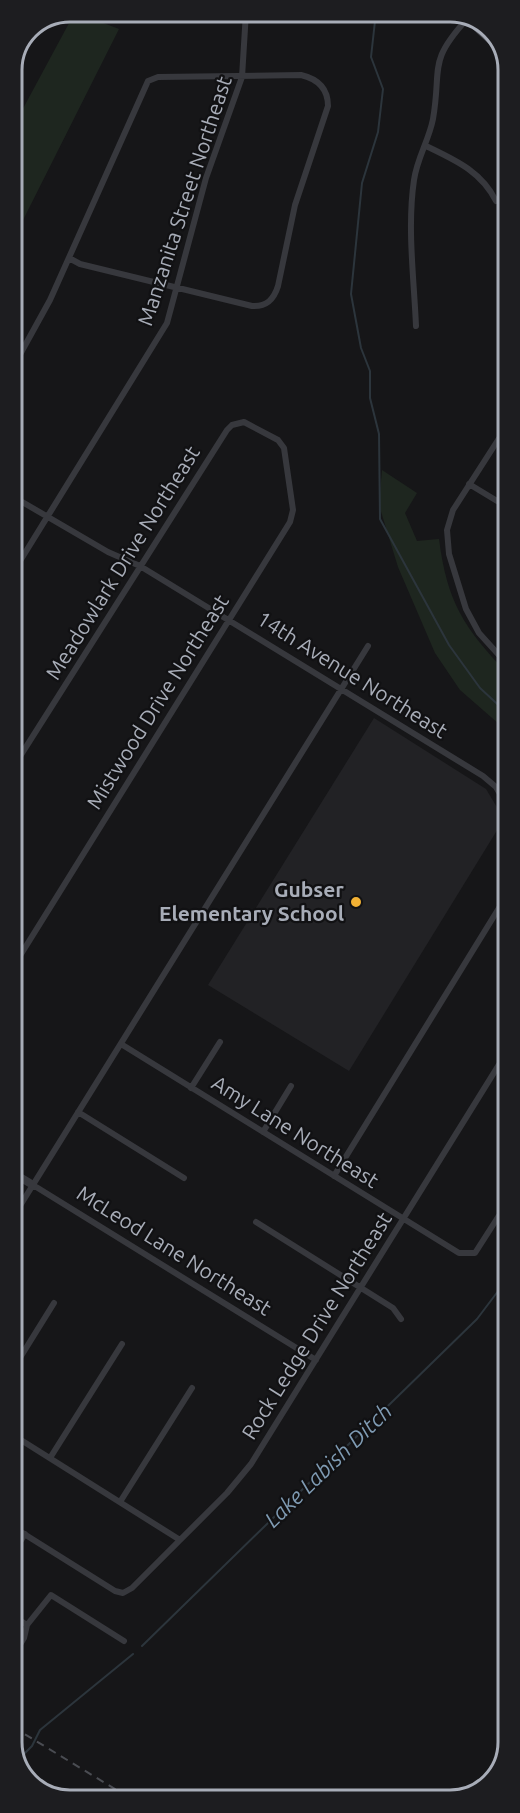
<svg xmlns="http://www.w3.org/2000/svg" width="520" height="1813" font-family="Ubuntu,sans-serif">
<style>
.built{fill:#222225}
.green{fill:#1e261f}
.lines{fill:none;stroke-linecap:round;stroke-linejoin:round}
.stream{stroke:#2c353c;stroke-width:2}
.minor{stroke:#37383d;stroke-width:6}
.tertiary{stroke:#37383d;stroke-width:8}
.primary{stroke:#53555c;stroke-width:9}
.rail{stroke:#4a4c52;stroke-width:2;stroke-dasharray:8 6;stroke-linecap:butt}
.poi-dot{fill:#f2b134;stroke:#111113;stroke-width:2}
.labels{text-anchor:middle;stroke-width:4.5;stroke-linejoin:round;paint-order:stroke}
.street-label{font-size:21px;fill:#a8adb8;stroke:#111113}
.poi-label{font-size:21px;font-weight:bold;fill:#a8adb8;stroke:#111113;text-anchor:end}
.water-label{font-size:22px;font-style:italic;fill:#7f9bb3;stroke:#111113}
.rim{fill:none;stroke:#a8adb8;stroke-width:3}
</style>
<rect width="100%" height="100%" fill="#161618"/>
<path class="built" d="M374,718L486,789L504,819L349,1071L208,985Z"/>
<path class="green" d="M75,12L119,29L12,242V129Z
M382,470L417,493L405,513L417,541L439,539C447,602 464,628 507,673V731L460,690L435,653L398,567L379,505Z"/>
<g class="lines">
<path class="stream" d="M376,12L371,57L383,89L378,132L362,183L351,294L361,348L370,371V398L379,434L380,519L449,645L480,688L507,713
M142,1646L477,1319L508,1278
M17,1761L32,1746L40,1730L133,1654"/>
<path class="minor" d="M426,146C455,160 481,171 496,201
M416,326C414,279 407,227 414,180C417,158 429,140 433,119C442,67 427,63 467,19
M12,369L50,300L148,81L158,77L301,75C318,79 328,89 328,106L295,205L278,286C274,299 267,307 252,306L80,264L69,258
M507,426L453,510L447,530L449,554L466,609L479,633L507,664
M469,484L507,507
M12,496L108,552L140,566L483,776L496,787L507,806
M12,574L167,323L206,178L242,77L246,12
M12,769L227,430L232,425L244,422L278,440L284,448L293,510L290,522L13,967
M121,1044L459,1253H475L500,1214
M191,1088L220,1042
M78,1112L184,1178
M263,1132L291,1086
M334,1176L507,895
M33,1185L316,1360
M13,1217L368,646
M256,1222L393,1308L401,1319
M13,1369L54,1303
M13,1435L180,1540
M50,1458L122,1344
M120,1502L192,1388
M13,1527L115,1591L123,1593L132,1588L227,1493L251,1464L508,1050
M13,1553L25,1534
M13,1616L27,1625
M13,1656L24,1638L27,1625L51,1595L124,1641"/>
<path class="tertiary" d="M13,1173L33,1185"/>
<path class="primary" d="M464,15L502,50"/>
<path class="rail" d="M13,1727L133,1800"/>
</g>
<circle class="poi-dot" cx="356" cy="902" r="6"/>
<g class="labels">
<g class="street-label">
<text transform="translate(185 201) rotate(-72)" y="7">Manzanita Street Northeast</text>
<text transform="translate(123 563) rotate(-58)" y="7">Meadowlark Drive Northeast</text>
<text transform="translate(352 675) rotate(32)" y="7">14th Avenue Northeast</text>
<text transform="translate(158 702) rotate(-58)" y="7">Mistwood Drive Northeast</text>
<text transform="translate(295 1132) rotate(32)" y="7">Amy Lane Northeast</text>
<text transform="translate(174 1251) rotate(32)" y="7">McLeod Lane Northeast</text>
<text transform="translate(317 1326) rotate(-58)" y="7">Rock Ledge Drive Northeast</text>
</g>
<g class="poi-label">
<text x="344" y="897">Gubser<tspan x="344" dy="24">Elementary School</tspan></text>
</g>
<g class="water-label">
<text transform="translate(328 1465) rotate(-44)" y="8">Lake Labish Ditch</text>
</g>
</g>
<path d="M0 0H520V1813H0ZM70 22H450A48 48 0 0 1 498 70V1742A48 48 0 0 1 450 1790H70A48 48 0 0 1 22 1742V70A48 48 0 0 1 70 22Z" fill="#1d1d20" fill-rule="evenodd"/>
<path class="rim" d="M70 22H450A48 48 0 0 1 498 70V1742A48 48 0 0 1 450 1790H70A48 48 0 0 1 22 1742V70A48 48 0 0 1 70 22Z"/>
</svg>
